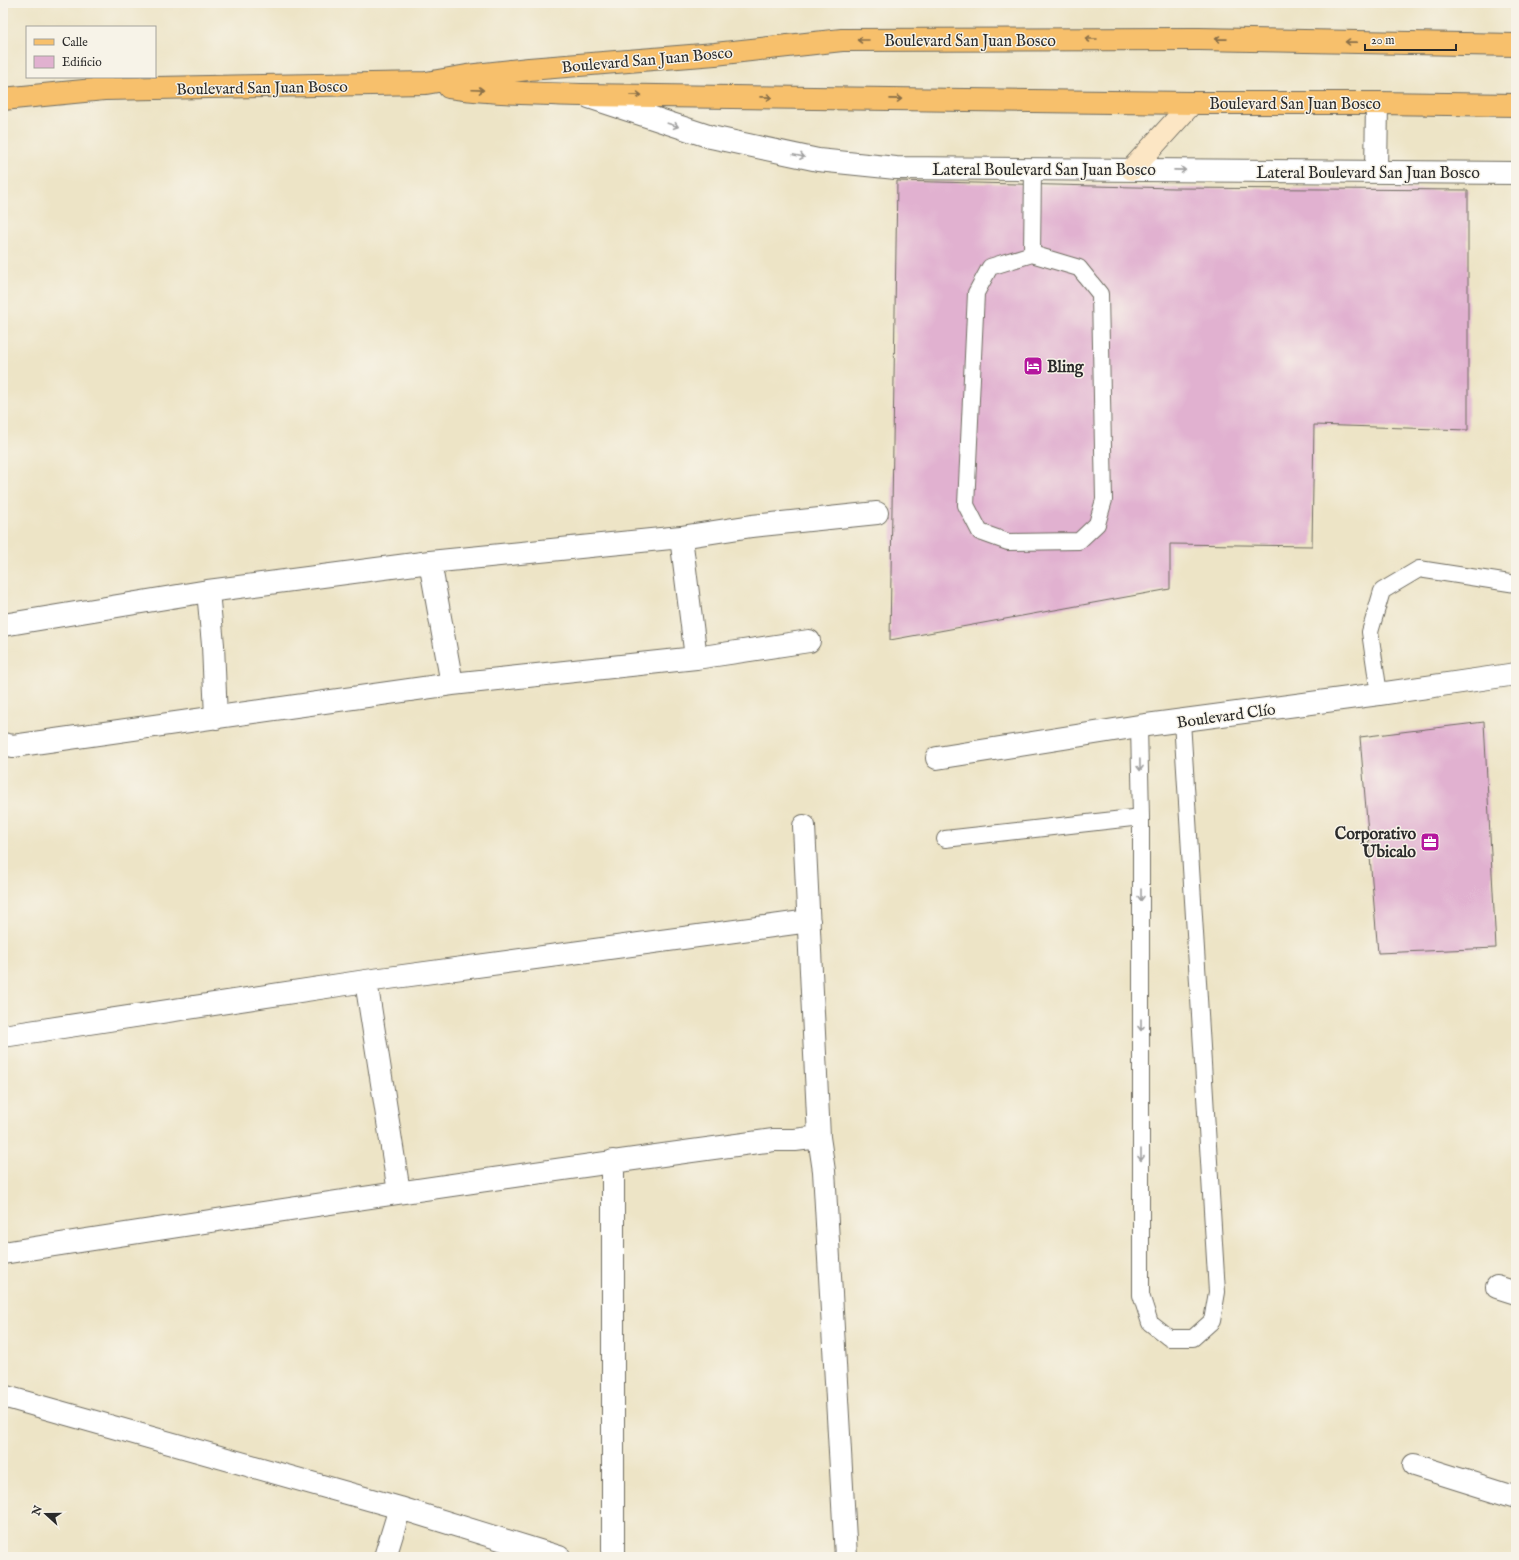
<svg xmlns="http://www.w3.org/2000/svg" width="1519" height="1560" font-family="'IM FELL English',serif">
<style>
.building{fill:#e1b1d0}
.lines{fill:none;stroke-linecap:round;stroke-linejoin:round}
.service-casing{stroke:#6f6c61;stroke-width:18}
.minor-casing{stroke:#6f6c61;stroke-width:24}
.tertiary-casing{stroke:#6f6c61;stroke-width:24}
.secondary-casing{stroke:#6f6c61;stroke-width:24}
.primary-casing{stroke:#6f6c61;stroke-width:24}
.service{stroke:#fff;stroke-width:16}
.minor{stroke:#fff;stroke-width:22}
.tertiary{stroke:#fff;stroke-width:22}
.secondary{stroke:#fce6c4;stroke-width:22}
.primary{stroke:#f7c06c;stroke-width:22}
.oneway{stroke:#876e48}
.oneway2{stroke:#a0a0a0}
.labels{text-anchor:middle;stroke-width:3;stroke-linejoin:round;paint-order:stroke}
.street-label{font-size:16px;fill:#2b2b2b;stroke:#f7f3e8}
.poi-label{font-size:16px;font-weight:bold;fill:#2b2b2b;stroke:#f7f3e8;text-anchor:start}
</style>
<rect width="100%" height="100%" fill="#f7f3e8"/>
<filter id="ink" filterUnits="userSpaceOnUse"><feTurbulence type="fractalNoise" baseFrequency=".025" numOctaves="2"/><feDisplacementMap in="SourceGraphic" scale="8" xChannelSelector="R" yChannelSelector="G"/><feConvolveMatrix kernelMatrix="1 2 1 2 8 2 1 2 1" color-interpolation-filters="sRGB"/></filter>
<filter id="wash" filterUnits="userSpaceOnUse"><feTurbulence type="fractalNoise" baseFrequency=".012" numOctaves="4" result="noise"/><feDisplacementMap in="SourceGraphic" scale="16" xChannelSelector="R" yChannelSelector="G"/><feGaussianBlur stdDeviation="0.9" result="paint"/><feColorMatrix in="noise" values="0 0 0 0 0 0 0 0 0 0 0 0 0 0 0 0 0 1.4 0 .05"/><feComposite in="paint" operator="in"/></filter>
<g filter="url(#wash)">
<rect width="100%" height="100%" fill="#ede4c6"/>
<g id="blocks">
<path class="building" d="M897,181L1174,188L1468,190V430L1314,425L1312,546L1170,544V589L890,640Z
M1484,722L1496,948L1378,953L1360,737Z"/>
</g>
</g>
<g filter="url(#ink)">
<use href="#blocks" fill-opacity="0" stroke="#6f6c61" stroke-width="1"/>
<g class="lines">
<g class="service-casing">
<path id="service" d="M1032,254L1079,268L1100,294L1104,500L1097,524L1079,541L1008,542L980,532L966,505L976,293L990,267L1032,254L1033,169
M1379,694L1370,632L1382,591L1419,569L1516,584
M1139,726L1141,817V1295L1150,1323L1169,1338H1193L1212,1321L1217,1292L1182,721
M945,839L1141,817"/>
</g>
<g class="minor-casing">
<path id="minor" d="M681,537L696,658
M430,562L452,684
M3,625L208,591
M216,718L213,645L208,591L430,562L681,537L752,526L877,513
M3,744L13,746L452,684L696,658L809,641
M937,758L1139,726L1379,694L1516,674
M804,826L819,1137L824,1171L846,1557
M366,981L399,1192
M3,1036L366,981L809,921
M3,1253C260,1213 517,1174 774,1140H795L819,1137
M1497,1287L1516,1293
M3,1396L400,1508L559,1557
M1414,1465L1516,1497
M385,1557L400,1508
M613,1557V1161"/>
</g>
<g class="tertiary-casing">
<path id="tertiary" d="M589,97L711,137L818,160L896,168L1516,173
M1376,172L1377,103"/>
</g>
<g class="secondary-casing">
<path id="secondary" d="M1132,169L1192,103"/>
</g>
<g class="primary-casing">
<path id="primary" d="M449,87C493,93 538,94 582,95L1192,103H1377L1516,105
M3,99L104,89L426,83L467,76L529,69L715,54L842,40L1199,39L1516,45"/>
</g>
<use href="#service" class="service"/>
<use href="#minor" class="minor"/>
<use href="#tertiary" class="tertiary"/>
<use href="#secondary" class="secondary"/>
<use href="#primary" class="primary"/>
</g>
<defs><path id="oneway-shaft" d="M-6 0H5M1.5-3L5.5 0L1.5 3" fill="none" stroke-width="1.6" stroke-linecap="round" stroke-linejoin="round"/></defs>
<g class="oneway">
<use href="#oneway-shaft" transform="translate(1091 39) rotate(180)"/>
<use href="#oneway-shaft" transform="translate(1221 39) rotate(-179)"/>
<use href="#oneway-shaft" transform="translate(863 40) rotate(180)"/>
<use href="#oneway-shaft" transform="translate(1351 42) rotate(-179)"/>
<use href="#oneway-shaft" transform="translate(478 90) rotate(2)"/>
<use href="#oneway-shaft" transform="translate(636 95) rotate(1)"/>
<use href="#oneway-shaft" transform="translate(766 97) rotate(1)"/>
<use href="#oneway-shaft" transform="translate(896 99) rotate(1)"/>
</g>
<g class="oneway2">
<use href="#oneway-shaft" transform="translate(673 125) rotate(18)"/>
<use href="#oneway-shaft" transform="translate(799 156) rotate(12)"/>
<use href="#oneway-shaft" transform="translate(1180 170) rotate(1)"/>
<use href="#oneway-shaft" transform="translate(1140 765) rotate(89)"/>
<use href="#oneway-shaft" transform="translate(1141 895) rotate(90)"/>
<use href="#oneway-shaft" transform="translate(1141 1025) rotate(90)"/>
<use href="#oneway-shaft" transform="translate(1141 1155) rotate(90)"/>
</g>
</g>
<defs>
<g id="hotel-square" transform="scale(1)"><rect x="-9" y="-9" width="18" height="18" rx="4" fill="#b5179e" stroke="#f7f3e8"/><path d="M-6-4.5h1.5V1H6V5H4.5V3h-9V5H-6ZM-4 0a1.8 1.8 0 1 1 3.6 0ZM.5 0V-2.5h3Q6-2.5 6 0Z" fill="#fff"/></g>
<g id="office-square" transform="scale(1)"><rect x="-9" y="-9" width="18" height="18" rx="4" fill="#b5179e" stroke="#f7f3e8"/><path d="M-6-3h4V-5.5h4V-3h4V5H-6ZM-1-4.5V-3h2v-1.5ZM-6 0V1H6V0Z" fill="#fff"/></g>
</defs>
<g fill-rule="evenodd">
<use href="#hotel-square" x="1033" y="366"/>
<use href="#office-square" x="1430" y="842"/>
</g>
<g class="labels">
<g class="street-label">
<text x="970" y="46">Boulevard San Juan Bosco</text>
<text transform="translate(647 59) rotate(-5)" y="6">Boulevard San Juan Bosco</text>
<text transform="translate(262 87) rotate(-1)" y="6">Boulevard San Juan Bosco</text>
<text x="1295" y="109">Boulevard San Juan Bosco</text>
<text x="1044" y="175">Lateral Boulevard San Juan Bosco</text>
<text x="1368" y="178">Lateral Boulevard San Juan Bosco</text>
<text transform="translate(1226 715) rotate(-8)" y="6">Boulevard Clío</text>
</g>
<g class="poi-label">
<text x="1047" y="372">Bling</text>
<text x="1416" y="839" text-anchor="end">Corporativo<tspan x="1416" dy="18">Ubicalo</tspan></text>
</g>
</g>
<rect width="1519" height="1560" fill="none" stroke="#f7f3e8" stroke-width="16"/>
<rect x="26" y="26" width="130" height="52" fill="#f7f3e8" stroke="#a5a39c"/>
<rect x="34" y="39" width="20" height="6" fill="#f7c06c" stroke="#a5a39c"/>
<text x="62" y="46" font-size="12" fill="#2b2b2b">Calle</text>
<rect x="34" y="56" width="20" height="12" fill="#e1b1d0" stroke="#a5a39c"/>
<text x="62" y="66" font-size="12" fill="#2b2b2b">Edificio</text>
<g transform="translate(46 1514) rotate(291)" stroke="#f7f3e8" stroke-width="3" paint-order="stroke">
<path d="M0-3L7 15L0 10L-7 15Z" fill="#2b2b2b"/>
<text y="-6" font-size="11" font-weight="bold" text-anchor="middle" fill="#2b2b2b">N</text>
</g>
<path d="M1365 44v6h91v-6" fill="none" stroke="#2b2b2b" stroke-width="2"/>
<text x="1371" y="44" font-size="12" fill="#2b2b2b" stroke="#f7f3e8" stroke-width="3" paint-order="stroke">20 m</text>
</svg>
